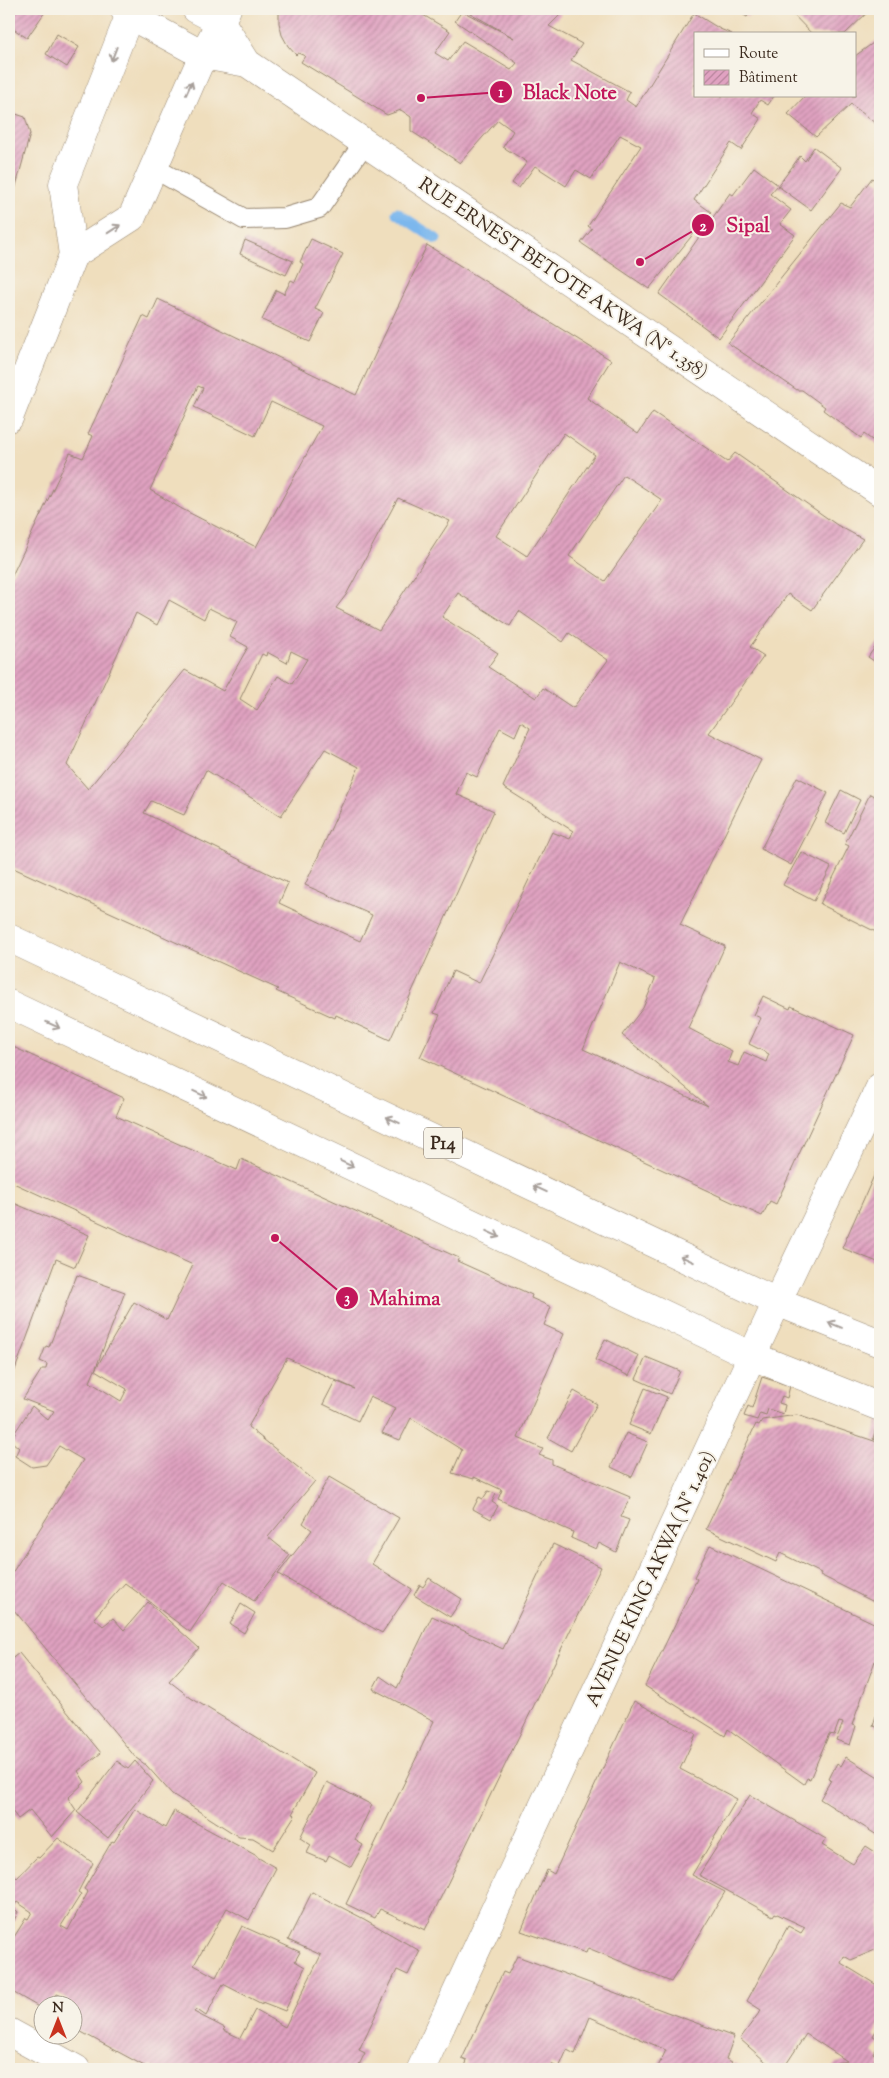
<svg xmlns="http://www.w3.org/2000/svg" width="889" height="2078" font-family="'Sorts Mill Goudy',serif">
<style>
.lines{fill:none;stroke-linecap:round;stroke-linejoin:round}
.stream{stroke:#7bb7ed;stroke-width:11}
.building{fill:url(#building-hatch);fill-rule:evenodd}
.service-casing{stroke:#95846e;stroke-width:22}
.minor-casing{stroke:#95846e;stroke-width:29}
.tertiary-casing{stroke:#95846e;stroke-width:29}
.secondary-casing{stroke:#95846e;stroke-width:29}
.primary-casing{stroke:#95846e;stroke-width:29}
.service{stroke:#fff;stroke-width:20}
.minor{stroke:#fff;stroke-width:28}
.tertiary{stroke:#fff;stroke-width:28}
.secondary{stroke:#fff;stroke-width:28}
.primary{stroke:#fff;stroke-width:28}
.oneway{stroke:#a79f9a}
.labels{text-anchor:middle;stroke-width:4;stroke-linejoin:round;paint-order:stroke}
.shield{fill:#f7f3e8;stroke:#73665b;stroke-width:1}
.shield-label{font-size:18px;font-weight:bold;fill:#3b2a1e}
.street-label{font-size:19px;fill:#3b2a1e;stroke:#f7f3e8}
.leader{fill:none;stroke:#c2185b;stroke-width:2}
.callout-dot{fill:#c2185b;stroke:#f7f3e8;stroke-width:2}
.mark-label{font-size:15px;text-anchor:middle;font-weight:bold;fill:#fff}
.callout-label{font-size:20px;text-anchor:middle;font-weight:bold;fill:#c2185b;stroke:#f7f3e8;stroke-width:4;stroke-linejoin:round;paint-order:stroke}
</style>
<defs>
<pattern id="building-hatch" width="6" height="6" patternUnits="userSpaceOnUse" patternTransform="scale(1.25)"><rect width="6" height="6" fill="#e0a2c1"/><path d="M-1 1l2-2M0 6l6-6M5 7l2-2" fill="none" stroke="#b7849c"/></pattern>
</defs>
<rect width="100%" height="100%" fill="#f7f3e8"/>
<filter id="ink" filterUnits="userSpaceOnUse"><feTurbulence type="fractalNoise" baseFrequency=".02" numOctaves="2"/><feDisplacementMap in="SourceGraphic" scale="10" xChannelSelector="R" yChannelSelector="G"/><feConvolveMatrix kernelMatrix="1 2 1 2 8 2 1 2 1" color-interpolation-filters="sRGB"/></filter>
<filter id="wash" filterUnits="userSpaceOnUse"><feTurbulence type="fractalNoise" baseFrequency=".0096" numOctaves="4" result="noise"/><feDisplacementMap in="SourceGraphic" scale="20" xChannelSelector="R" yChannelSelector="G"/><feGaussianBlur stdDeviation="1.12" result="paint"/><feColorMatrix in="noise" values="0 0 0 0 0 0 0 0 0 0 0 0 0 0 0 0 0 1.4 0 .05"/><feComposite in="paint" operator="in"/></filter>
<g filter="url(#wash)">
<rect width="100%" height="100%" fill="#efdebd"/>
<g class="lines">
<path class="stream" d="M397,213L436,239"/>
</g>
<g id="blocks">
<path class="building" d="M9,9H47L27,38L9,26Z
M279,9H413L450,31L435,53L448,61L463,41L511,70L517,63L455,21L462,11L514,38L463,9H551L561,14L549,26L582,44L571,60L630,92L626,100L636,107L694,13L720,29L732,34H695V96H774L768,105L760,100L752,113L761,119L741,150L731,143L694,200L711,212L649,289L581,243L592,229L588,226L641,146L620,135L591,179L576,170L566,186L535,166L519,188L512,183L527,162L503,147L513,131L498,120L460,163L411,131V117L401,110L387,115L301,62L305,56L298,53L296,55L288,46L282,35L279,23Z
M734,9H753L747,17Z
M788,9H869L870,10L845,34H812Z
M57,34L79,47L67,67L46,54Z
M880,38V127L851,104L816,137L788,114L805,96H855V56Z
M10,112L25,117L30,134L9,212Z
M814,147L842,168L811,210L778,186L800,156L805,161Z
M754,167L778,185L770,194L791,210L780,224L795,235L719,338L659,294L730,193L733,195Z
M872,178L880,183V446L864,434L861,438L823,410L825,407L802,390H797L728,343L841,203L850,207Z
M311,239L343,254L315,309L324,313L310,342L262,320L276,290L284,294L291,280L295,282L303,264L300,262Z
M245,240L293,261L286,275L240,254Z
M427,245L611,360L587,398L638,434L653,412L727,462L735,453L837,525L863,539L812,610L788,594L750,647L764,656L709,733L761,760L680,925L725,946L688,1028L732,1051L728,1062L738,1066L744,1052L766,1062L769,1054L749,1044L761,1018L754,1015L763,996L790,1009L791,1006L854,1035L776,1204L770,1201L762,1216L420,1057L440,1015L434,1013L453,971L479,983L552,832L570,839L573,831L503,787L530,728L521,722L515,736L500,728L477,777L466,772L456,794L494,811L390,1040L336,1015L335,1018L276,991L278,989L9,866V582L70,453L83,458L93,436L88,434L143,316L149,319L158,299L356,395ZM198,386L203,388L194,407L255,436L271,402L322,426L256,547L182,509L150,490ZM564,433L595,455L527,556L496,536ZM624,475L662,500L605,581L569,556ZM398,498L450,521L379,630L336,608L346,595ZM458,593L510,626L519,611L563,642L569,633L608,660L573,708L543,688L536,698L488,667L498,653L442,617ZM169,600L204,619L209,608L237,622L230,637L248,647L223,691L185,670L88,789L67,765L136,613L157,625ZM291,651L307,659L292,684L278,676L257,710L240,699L262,654L266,656L267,652L287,663ZM325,749L359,767L305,885L372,915L360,941L279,903L288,883L144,813L151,801L184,815L206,770L281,816ZM620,962L655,979L643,1008L622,1035L708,1106L583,1049Z
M880,640V665L868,657Z
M797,777L828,793L791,865L761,849Z
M841,790L860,800L844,833L825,823Z
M870,794L880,799V934L820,904L849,846L845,844Z
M801,852L831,867L814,901L783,885Z
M9,1045L124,1098L116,1116L237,1170L241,1159L459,1258L457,1261L532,1295L531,1298L551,1307L544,1325L564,1334L518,1438L543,1449L539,1455L552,1460V1464L630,1497L621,1517L629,1520L616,1552L599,1543L596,1549L571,1538L573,1532L498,1499L502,1490L474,1477V1479L452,1473L462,1450L411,1418L400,1440L382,1433L395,1408L389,1405L370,1396L358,1421L323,1404L335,1381L355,1389L287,1358L248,1427L315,1481L268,1537L290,1555L254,1601L224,1581L190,1632L125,1583L94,1618L103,1626L113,1618L124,1630L148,1602L199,1648L169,1681L191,1698L315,1773L292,1814L295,1815L273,1850L253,1838L239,1837L172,1794L146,1765L136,1758L9,1604V1578L83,1460L59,1446L46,1465L32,1467L15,1456L19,1448L10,1440L32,1406L48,1420L54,1411L23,1399L42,1369H46L47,1364L40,1361L46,1346L49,1347L77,1275L125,1292L95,1370L134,1302L167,1320L193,1265L9,1181ZM95,1370L127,1389L121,1401L90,1382Z
M880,1162V1263L842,1248Z
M9,1201L89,1235L75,1267L56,1259L9,1386Z
M605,1339L639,1356L629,1376L595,1360Z
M646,1357L680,1371L670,1394L636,1379Z
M762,1377L790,1386L787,1398L782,1396L779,1403L785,1405L783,1414L768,1409L766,1415L760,1413L757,1420L744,1416L748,1406L752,1408Z
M645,1388L667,1397L651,1434L629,1425Z
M574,1391L597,1404L571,1451L548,1438Z
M880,1412V1441L873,1439Z
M797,1415L880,1443V1605L820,1575L821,1573L780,1553L776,1562L706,1529L756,1424L759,1425L762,1420Z
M626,1433L648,1442L632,1477L611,1467Z
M329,1477L399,1518L372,1564L412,1589L382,1633L278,1574L312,1530L303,1523Z
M488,1491L496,1494L492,1502L498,1506L491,1519L473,1509L479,1497L483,1499Z
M553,1544L601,1567L425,1930L380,1909L375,1918L346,1904L434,1721L373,1689L380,1676L397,1688L432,1616L503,1649Z
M710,1545L880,1626V1664L875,1661L852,1725L856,1726L850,1745L836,1740L843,1723L839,1722L834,1735L829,1734L810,1779L807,1778L804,1784L728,1729L725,1736L645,1686L697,1579L694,1577Z
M429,1578L462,1599L450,1617L414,1595L420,1585L423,1587Z
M241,1604L255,1613L244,1633L230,1624Z
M19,1653L101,1753L78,1771L85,1782L68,1798L76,1810L52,1837L30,1810L18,1819L9,1807V1661Z
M634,1701L696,1734L680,1769L737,1799L692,1875L725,1892L671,1982L588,1948L586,1953L521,1931L547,1870L554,1874Z
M880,1702V1728L873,1726Z
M846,1757L880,1778V1837L820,1799L831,1780L829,1779L837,1763L841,1766Z
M117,1761L128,1769L135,1761L153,1781L108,1838L77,1812Z
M327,1782L372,1805L355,1840L363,1845L351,1867L329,1855L326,1861L307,1853L311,1845L300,1838Z
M750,1795L826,1839L822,1845L853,1864L866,1846L880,1855V1948L851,1960L844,1956L841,1963L880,1987V2023L873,2036L880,2040L873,2053L880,2059V2069H831L836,2063L847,2061L806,2034L783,2069H774L740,2039L761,2010L747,2001L788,1926L801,1933L805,1927L775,1913L773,1916L699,1875Z
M135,1809L165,1828L174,1811L257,1856V1857L276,1868L249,1920L227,1908L194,1965L216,1977L242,1926L300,1952L295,1961L305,1967L285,2011L262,2002V2004L223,1984L206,2016L196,2009L194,2012L225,2028L223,2030L240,2038L255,2010L285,2027L321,1955L288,1940L312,1892L364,1919L420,1951L408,1975L397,1970L359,2050L365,2053L357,2069H156L150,2066L148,2068L72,2027V2006H64L68,1999L57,1994L50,2006H42V2009L9,1990V1945L26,1918L28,1919L32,1912L17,1902L13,1907L18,1912L9,1931V1871L17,1878L37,1857L39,1858L58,1838L93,1863L78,1892L81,1894L61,1926L68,1930L88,1892L84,1889L112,1841L114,1842Z
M517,1956L734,2037L726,2059L732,2062L728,2069H657L666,2050L590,2017L575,2054L567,2050L559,2068L551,2064L549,2069H464L467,2061L462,2059L503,1972L508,1974Z
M735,2063L746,2069H732Z"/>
</g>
</g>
<g filter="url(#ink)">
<use href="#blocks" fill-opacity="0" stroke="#95846e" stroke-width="1"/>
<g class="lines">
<g class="service-casing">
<path id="service" d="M154,168L244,219L285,218L319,208L365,142"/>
</g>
<g class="minor-casing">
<path id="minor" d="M124,9L129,15L203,55L247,63
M196,9L221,22L247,63L880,492"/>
</g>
<g class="tertiary-casing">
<path id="tertiary" d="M421,2069L777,1302L880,1087"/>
</g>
<g class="secondary-casing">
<path id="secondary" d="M9,2032L76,2069"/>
</g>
<g class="primary-casing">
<path id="primary" d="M73,255L132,217L203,55L227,9
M9,418L73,255L63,184L132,9
M9,938L777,1302L880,1343
M9,1004L752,1356L880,1407"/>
</g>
<use href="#service" class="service"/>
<use href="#minor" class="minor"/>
<use href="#tertiary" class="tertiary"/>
<use href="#secondary" class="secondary"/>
<use href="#primary" class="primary"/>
</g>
<defs><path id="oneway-shaft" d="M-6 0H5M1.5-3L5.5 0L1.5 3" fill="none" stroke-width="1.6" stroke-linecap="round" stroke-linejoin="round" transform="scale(1.25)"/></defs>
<g class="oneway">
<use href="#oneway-shaft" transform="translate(114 54) rotate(111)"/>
<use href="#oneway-shaft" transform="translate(189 88) rotate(-66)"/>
<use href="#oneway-shaft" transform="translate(114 229) rotate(-33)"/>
<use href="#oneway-shaft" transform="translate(53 1025) rotate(25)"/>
<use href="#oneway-shaft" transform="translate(200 1094) rotate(25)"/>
<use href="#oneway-shaft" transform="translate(393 1120) rotate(-155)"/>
<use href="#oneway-shaft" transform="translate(347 1164) rotate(25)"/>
<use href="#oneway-shaft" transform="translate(540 1189) rotate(-155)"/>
<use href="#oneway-shaft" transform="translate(493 1234) rotate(25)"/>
<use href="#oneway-shaft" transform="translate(687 1259) rotate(-155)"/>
<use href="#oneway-shaft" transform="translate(835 1325) rotate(-158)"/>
</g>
</g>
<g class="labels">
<rect class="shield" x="424" y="1127.5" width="38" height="31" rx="4"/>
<g class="shield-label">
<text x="443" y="1149">P14</text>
</g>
<g class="street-label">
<text transform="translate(564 277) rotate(34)" y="7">RUE ERNEST BETOTE AKWA (N° 1.358)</text>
<text transform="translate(649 1578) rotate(-65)" y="7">AVENUE KING AKWA( N° 1.401)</text>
</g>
</g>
<path class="leader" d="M421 98L501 92M640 262L703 225M275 1238L347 1298"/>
<g class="callout-dot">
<circle cx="421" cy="98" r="5"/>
<circle cx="640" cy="262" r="5"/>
<circle cx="275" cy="1238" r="5"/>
<circle cx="501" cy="92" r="12"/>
<circle cx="703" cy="225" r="12"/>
<circle cx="347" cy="1298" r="12"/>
</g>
<g class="mark-label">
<text x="501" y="97">1</text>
<text x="703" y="231">2</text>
<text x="347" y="1303">3</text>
</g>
<g class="callout-label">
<text x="570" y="99">Black Note</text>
<text x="748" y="232">Sipal</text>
<text x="405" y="1305">Mahima</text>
</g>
<rect width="889" height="2078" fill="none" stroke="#f7f3e8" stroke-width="30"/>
<rect x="694" y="32" width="162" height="65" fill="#f7f3e8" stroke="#aca397"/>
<rect x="704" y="49" width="25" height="8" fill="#ffffff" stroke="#aca397"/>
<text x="739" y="58" font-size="15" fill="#3b2a1e">Route</text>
<rect x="704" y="70" width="25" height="15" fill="url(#building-hatch)" stroke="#aca397"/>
<text x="739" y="82" font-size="15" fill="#3b2a1e">Bâtiment</text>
<g transform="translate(58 2020)"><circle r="24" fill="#f7f3e8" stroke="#aca397"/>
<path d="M0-4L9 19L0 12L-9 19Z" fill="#c8321e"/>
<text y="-8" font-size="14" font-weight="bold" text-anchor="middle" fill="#3b2a1e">N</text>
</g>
</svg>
